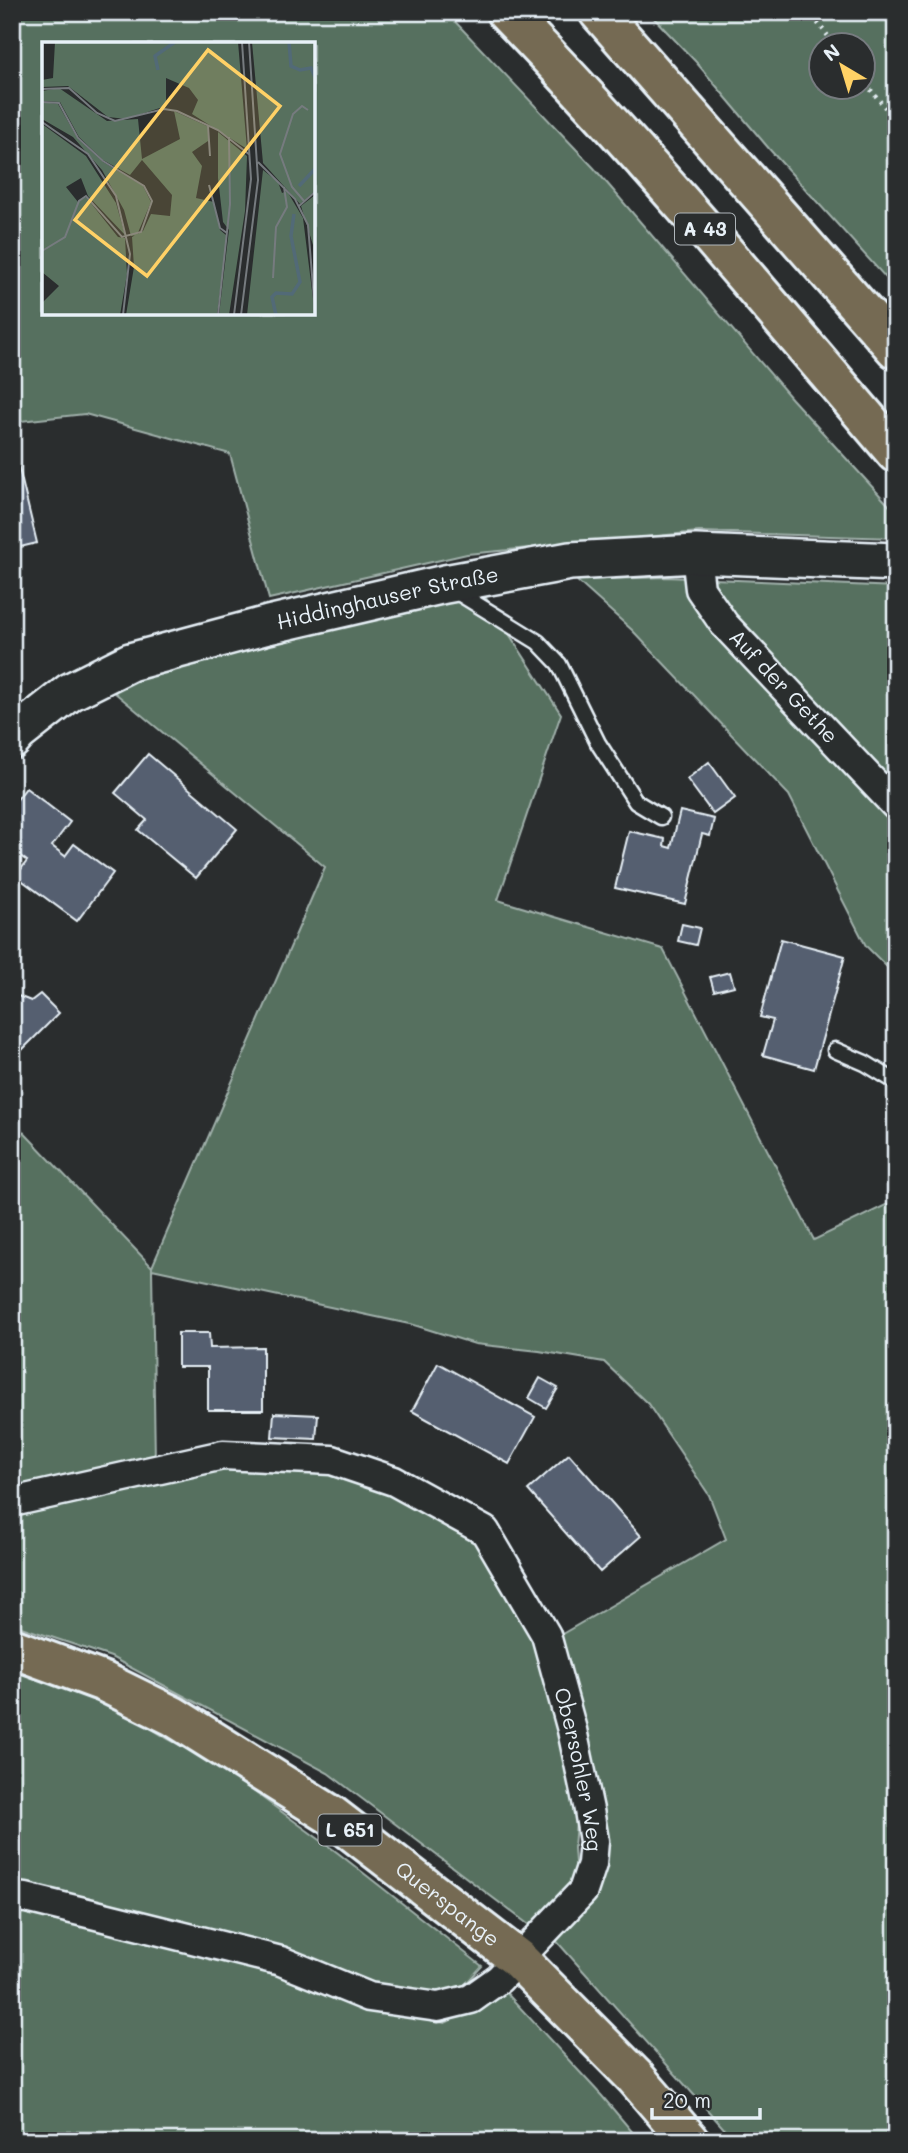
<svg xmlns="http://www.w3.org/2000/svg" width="908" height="2153" font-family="Mali,sans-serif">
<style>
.green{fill:#57705e;stroke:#a0b0ab;stroke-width:2;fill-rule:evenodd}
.building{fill:#555e6f;stroke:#e8f1f8;stroke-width:2}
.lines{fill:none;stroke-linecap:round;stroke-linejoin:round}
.service-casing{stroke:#e8f1f8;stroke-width:19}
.minor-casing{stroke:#e8f1f8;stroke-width:33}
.tertiary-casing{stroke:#e8f1f8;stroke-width:42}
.primary-casing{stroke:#e8f1f8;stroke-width:44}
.motorway-casing{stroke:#e8f1f8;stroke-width:44}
.path{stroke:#e8f1f8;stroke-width:4.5;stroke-dasharray:2 5;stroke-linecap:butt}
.service{stroke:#2a2d2e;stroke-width:14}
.minor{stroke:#2a2d2e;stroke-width:28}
.tertiary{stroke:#2a2d2e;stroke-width:37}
.primary{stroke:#746b52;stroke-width:38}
.motorway{stroke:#746b52;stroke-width:38}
.labels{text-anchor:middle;stroke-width:5;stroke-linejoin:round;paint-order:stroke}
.shield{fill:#2a2d2e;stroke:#afb6bb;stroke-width:2}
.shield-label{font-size:19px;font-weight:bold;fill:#e8f1f8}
.street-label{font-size:21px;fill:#e8f1f8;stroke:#2a2d2e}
.inset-river{fill:none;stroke:#526a77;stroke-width:3.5}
.inset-road{fill:none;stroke:#767b7f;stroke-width:2}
.view{fill:#ffd166;fill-opacity:0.15;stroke:#ffd166;stroke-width:3.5}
.inset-edge{fill:none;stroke:#e8f1f8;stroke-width:3.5}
</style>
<rect width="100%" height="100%" fill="#2a2d2e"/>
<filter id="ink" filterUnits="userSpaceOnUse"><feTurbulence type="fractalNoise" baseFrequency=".0143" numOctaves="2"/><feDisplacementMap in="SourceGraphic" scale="14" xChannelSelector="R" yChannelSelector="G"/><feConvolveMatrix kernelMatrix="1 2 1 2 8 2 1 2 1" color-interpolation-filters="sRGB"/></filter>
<g filter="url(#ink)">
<path class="green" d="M12,12H446L594,168L792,399L896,513V538L699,532L467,554L269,599L230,454L85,414L12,422ZM44,44H313V313H44Z
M648,12H896V289L771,151L696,62ZM820,46H862V88H820Z
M666,577L896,587V976L866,946L789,795L632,630L576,580Z
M482,592L561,714L498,900L663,949L814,1240L896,1200V2141H735L552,1936L593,1901L599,1818L557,1637L726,1539L709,1495L648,1404L604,1362L539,1351L475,1344L414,1325L152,1269L155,1462L12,1496V1120L152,1267L325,867L109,688L199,658Z
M222,1466L326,1468L390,1490L483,1539L536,1641L563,1739L577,1809L574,1848L577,1890L537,1931L328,1773L111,1657L12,1624V1511Z
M12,1668L100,1697L168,1739L216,1764L338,1853L482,1966L460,1990L436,1997L370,1988L12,1888Z
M12,1906L281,1970L369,2008L445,2023L476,2008L502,1988L602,2096L640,2141H12Z"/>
<path class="building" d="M16,456L37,543L12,549V457Z
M148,754L237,829L196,878L138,830L147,820L115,793Z
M709,762L735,798L713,814L687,779Z
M26,788L70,822L52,846L65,856L74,844L113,873L77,921L16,876L27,861L12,850V806Z
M680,811L714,819L710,836L702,834L685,904L615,888L629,831L665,839L664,846L671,848Z
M682,924L700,928L696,945L678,941Z
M781,939L845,956L814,1069L763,1055L773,1020L760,1017Z
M730,972L734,986L714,991L710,977Z
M40,994L59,1013L12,1060V999L14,1001L18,996L31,1001Z
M178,1333H209L210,1348L263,1347V1410H208V1367H178Z
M438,1363L535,1417L509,1464L412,1411Z
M540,1378L558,1388L546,1408L529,1398Z
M274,1413L318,1415L316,1439L272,1437Z
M569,1454L641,1536L600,1572L528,1490Z"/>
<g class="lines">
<g class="service-casing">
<path id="service" d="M452,589L538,642L559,664L598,743L636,802L661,817
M835,1050L865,1063L896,1082"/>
</g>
<g class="minor-casing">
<g id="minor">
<path id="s1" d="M696,554L700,589L724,624L896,806"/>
<path id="s2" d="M12,1502L223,1455L332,1460L394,1481L485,1531L546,1635L572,1730L589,1810L594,1841L592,1864L583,1891L499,1979L471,1999L438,2007L369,1997L281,1961L96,1915L26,1898L12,1897"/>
</g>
</g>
<g class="tertiary-casing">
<g id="tertiary">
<path id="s3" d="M12,740L18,733L70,692L130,662L268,625L445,584L570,561L696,554L896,562"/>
</g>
</g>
<g class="primary-casing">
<g id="primary">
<path id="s4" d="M12,1648L104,1682L173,1716L331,1815L517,1958L635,2077L690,2141"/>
</g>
</g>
<g class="motorway-casing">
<path id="motorway" d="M506,12C643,153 769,304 896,453
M599,12L896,349"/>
</g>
<path class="path" d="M809,12L836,46
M862,79L896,121"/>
<use href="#service" class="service"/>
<use href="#minor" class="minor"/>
<use href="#tertiary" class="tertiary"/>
<use href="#primary" class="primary"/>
<use href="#motorway" class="motorway"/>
</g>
</g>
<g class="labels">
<g class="shield">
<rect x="675" y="213.5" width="60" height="31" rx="5"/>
<rect x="318.5" y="1814.5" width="63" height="31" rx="5"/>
</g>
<g class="shield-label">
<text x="705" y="236">A 43</text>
<text x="350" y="1837">L 651</text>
</g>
<g class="street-label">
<text dy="7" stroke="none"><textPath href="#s3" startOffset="408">Hiddinghauser Straße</textPath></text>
<text dy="7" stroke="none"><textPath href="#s1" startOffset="164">Auf der Gethe</textPath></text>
<text dy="7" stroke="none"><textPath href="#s2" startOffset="754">Obersohler Weg</textPath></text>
<text dy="7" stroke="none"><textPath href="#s4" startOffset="508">Querspange</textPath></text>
</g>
</g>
<g transform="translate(42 42)">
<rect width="273" height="273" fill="#2a2d2e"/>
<path d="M13,0H196L205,107L150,72L156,58L147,46L124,36V64L84,77L66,75L26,44L0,45V38L11,36ZM210,0H273V149L258,162L221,121ZM17,46L65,79L96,77L100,117L138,97L132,69L167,85L166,99L150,110L160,124L154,156L172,160L178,188L185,194L175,273H84L92,225L90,195L101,189L109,172L128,174L130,153L100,118L88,133L61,118L37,95L18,60L0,59V49ZM0,60L16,62L36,97L61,120L101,144L109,160L95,193L89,194L82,168L60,128L31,95L0,77ZM0,82L44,114L74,161L83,193L46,154L39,136L24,145L36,160L44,155L76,195L83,196L85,232L78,273H0V261L17,244L0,230ZM176,90L205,114L203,169L187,273H177L187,188L181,180L176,136ZM221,128L236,140L240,151L245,149L261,176L273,273H205ZM273,153V269L271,203L259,164Z" fill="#57705e"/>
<path class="inset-river" d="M247,0L249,24L258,28L269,26L273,35M116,28L113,14L133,0M257,144L273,127M234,273L230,255L234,251L250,252L258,240L249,194L252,172"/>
<path class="inset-road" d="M0,47L27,46L55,71L73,79L122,67L135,69L176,88L208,113M0,60L17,61L36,96L61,119L102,144L110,159L99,190L80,195L44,154L37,159L23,195L0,209M0,80L46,112L74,154L88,212L81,273M166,84L168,114M216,120L253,157L266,183L273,270M167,143L178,186L185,191M262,159L250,145L238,112L251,72L260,64L266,68M257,164L273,150M231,236L234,185L245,165L242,145M176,273L188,162L187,95M192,273L209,137L200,0M199,273L216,138L207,0"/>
<path class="view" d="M166,8L238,64L105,234L33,178Z"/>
<rect width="273" height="273" class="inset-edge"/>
</g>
<rect width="908" height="2153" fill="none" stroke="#2a2d2e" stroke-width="42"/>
<rect x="21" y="21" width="866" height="2111" fill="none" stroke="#e8f1f8" stroke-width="2.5" filter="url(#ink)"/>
<g transform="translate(842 66) rotate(322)"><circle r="33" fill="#2a2d2e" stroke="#767b7f" stroke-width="2"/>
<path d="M0-5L12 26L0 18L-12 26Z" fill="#ffd166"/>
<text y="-10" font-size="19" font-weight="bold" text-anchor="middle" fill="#e8f1f8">N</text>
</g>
<path d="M652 2108v10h108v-10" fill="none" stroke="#e8f1f8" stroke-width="3.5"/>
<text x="663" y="2108" font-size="21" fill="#e8f1f8" stroke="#2a2d2e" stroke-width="5" paint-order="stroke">20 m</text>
</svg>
